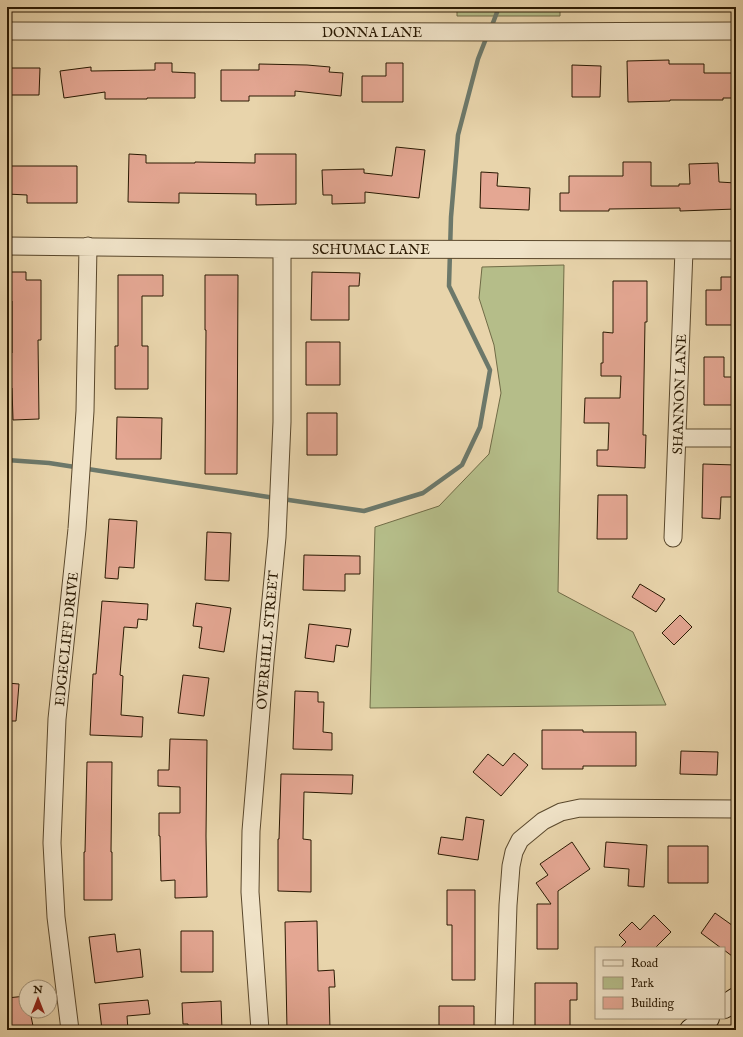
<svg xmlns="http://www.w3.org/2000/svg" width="743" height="1037" font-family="'IM FELL English',serif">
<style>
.green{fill:#b5bd89;stroke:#706b46}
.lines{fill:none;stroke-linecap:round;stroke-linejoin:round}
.stream{stroke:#6c786a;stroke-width:4.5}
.building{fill:#e4a793;stroke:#2a1902}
.minor-casing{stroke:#5a482c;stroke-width:19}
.secondary-casing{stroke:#2a1902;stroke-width:24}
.minor{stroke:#f0e3c8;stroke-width:17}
.secondary{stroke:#f0e3c8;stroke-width:22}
.labels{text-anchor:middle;stroke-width:4;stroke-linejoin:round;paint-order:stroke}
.street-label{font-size:14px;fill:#2a1902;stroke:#f0e3c8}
</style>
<rect width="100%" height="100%" fill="#e8d4ab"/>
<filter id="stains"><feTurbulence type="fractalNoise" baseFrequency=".005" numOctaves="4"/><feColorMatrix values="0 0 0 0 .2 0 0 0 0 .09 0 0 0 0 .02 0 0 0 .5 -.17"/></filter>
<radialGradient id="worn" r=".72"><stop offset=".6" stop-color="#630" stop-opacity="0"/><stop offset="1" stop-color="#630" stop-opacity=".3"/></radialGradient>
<path class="green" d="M457,7H560V16H457Z
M564,265L558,592L633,632L666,705L370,708L375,527L439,506L489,454L501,393L494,345L479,298L482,267Z"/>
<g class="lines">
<path class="stream" d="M491,28L499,7
M7,460L49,463L275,498
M282,499L364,511L423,493L462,465L480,427L490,370L449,286L451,217L458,135L478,59L487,36"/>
</g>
<path class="building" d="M669,60V64H704V73H736V98H723V100H670V101L628,102L627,61Z
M155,63H172V72L195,73V98H147V99H105V92L64,98L60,71L91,67V71L155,70Z
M386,63H403V102H362V76H386Z
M259,64L307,65L330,67L329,72L343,73L341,96L295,91V96H249V101H221V70H259Z
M572,65L601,66L600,97H572Z
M7,68H40L39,95H7Z
M396,147L425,150L419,198L365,192V203L332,204V195H323L322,170L364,169V173L392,176Z
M129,154L146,155V163H195V162L255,163V154H296V204L256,205V194L179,193V203L128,202Z
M623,162H651V186H679V184H690L689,164L718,163L719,182L736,183V209L680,211V208L609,209V211H560V193H569V176H623Z
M7,166H77V203H27V195L7,194Z
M481,172L498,173L497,186L530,188L529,210L480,208Z
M7,272H26V280H41V340H38L39,419L13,420L12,388H7V358L12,353V301H7Z
M312,272L360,273L359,286H349V320H311Z
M118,275H163V296H142V346H148V389H115V346H118Z
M205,275H238L237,474H205L206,330H205Z
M721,277H736V325H706V290H721Z
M613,281H647V322H645L643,435H646L645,468L597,466V450H608L609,423H584L585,398H620L621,376H601V363H603V332L613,333Z
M306,342H340V385H306Z
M704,357H724V377H736V405H704Z
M307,413H337V455H307Z
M117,417L162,418L161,459H116Z
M703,464L736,465V497H721L720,519L702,518Z
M598,495H627V539H597Z
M109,519L137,521L134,568L119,567L118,579L105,578Z
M207,532L231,533L229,581L205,580Z
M304,555L360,556V574H345V591L303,590Z
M640,584L665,599L656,612L632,597Z
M102,601L148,604L147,620L138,619L137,628L124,627L120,675L123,676L121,715L143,717L142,737L90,735L93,674H96Z
M196,603L231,608L224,652L199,648L202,627L193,626Z
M680,615L692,627L674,645L662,633Z
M309,624L351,629L348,647L336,645L334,662L305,658Z
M183,675L209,678L204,716L178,713Z
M7,683L19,684L16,721H7Z
M295,691L318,692V702H324L323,732L332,733V750L293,749Z
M542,730H583V732H636V766H583V769H542Z
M170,739L207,740L206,836L207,897L175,898V880L161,881L160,836H159V813H180V787L158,786V770H169Z
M681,751L718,752L717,775L680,774Z
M514,753L528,765L501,796L473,772L488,754L503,766Z
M87,762H112L111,852H112V900H84V852H85Z
M281,774L353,775L352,794L304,792L303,839L311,840V892L278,891V839H279Z
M466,817L484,820L478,860L438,854L441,837L463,840Z
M572,842L590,869L558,891V949H537V904H551L536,883L548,875L540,864Z
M606,842L647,845L644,887L628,886L629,869L604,867Z
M668,846H708V883H668Z
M447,890H475V980H452V925H447Z
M715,913L736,928V959L724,950V948H721L701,933Z
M654,915L671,932L655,948H620L626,942L619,935L632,922L640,930Z
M317,921L318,971L334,970L335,987H329L330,1030H287L285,922Z
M181,931H213V972H181Z
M115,934L117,952L140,949L143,977L95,983L89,937Z
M535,983H577V1000H570V1030H535Z
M26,996V1011H30L33,1026L7,1030V998Z
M148,1000L150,1014L127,1016L128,1030H102L99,1004Z
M221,1001L222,1030H188V1024H183L182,1003Z
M439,1006H474V1030H439Z"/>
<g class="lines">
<g class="minor-casing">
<path id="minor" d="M7,31L502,32L736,31
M7,246L282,249L736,250
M677,438H736
M673,538L684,250
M70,1030L56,917L52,843L57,719L77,529L85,411L88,246
M260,1030L250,892L251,831L265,662L277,537L282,422V249
M504,1030L508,905L511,866L514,852L520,840L543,821L561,812L580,808L736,809"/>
</g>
<g class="secondary-casing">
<path id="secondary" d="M724,1007L736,999
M691,1030L708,1018"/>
</g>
<use href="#minor" class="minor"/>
<use href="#secondary" class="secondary"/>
</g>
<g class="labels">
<g class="street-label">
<text x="372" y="37">DONNA LANE</text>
<text x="371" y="254">SCHUMAC LANE</text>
<text transform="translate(679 394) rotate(-88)" y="5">SHANNON LANE</text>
<text transform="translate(66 639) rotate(-84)" y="5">EDGECLIFF DRIVE</text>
<text transform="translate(267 640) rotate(-85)" y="5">OVERHILL STREET</text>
</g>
</g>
<rect width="743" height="1037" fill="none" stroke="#e8d4ab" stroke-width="24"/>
<rect x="8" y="8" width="727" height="1021" fill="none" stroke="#2a1902" stroke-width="2"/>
<rect x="12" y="12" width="719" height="1013" fill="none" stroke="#2a1902"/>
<rect x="595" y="947" width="130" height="72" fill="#f0e3c8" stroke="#a19279"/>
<rect x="603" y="960" width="20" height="6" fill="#f0e3c8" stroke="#a19279"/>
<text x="631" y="967" font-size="12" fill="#2a1902">Road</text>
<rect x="603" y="977" width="20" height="12" fill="#b5bd89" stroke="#a19279"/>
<text x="631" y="987" font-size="12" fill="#2a1902">Park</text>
<rect x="603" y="997" width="20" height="12" fill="#e4a793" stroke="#a19279"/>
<text x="631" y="1007" font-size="12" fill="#2a1902">Building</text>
<g transform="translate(38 999)"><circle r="19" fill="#f0e3c8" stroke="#a19279"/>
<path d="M0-3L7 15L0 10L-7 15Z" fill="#8f2418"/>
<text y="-6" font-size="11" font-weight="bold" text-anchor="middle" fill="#2a1902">N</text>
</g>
<rect width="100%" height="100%" filter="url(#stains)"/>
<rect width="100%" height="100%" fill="url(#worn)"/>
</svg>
